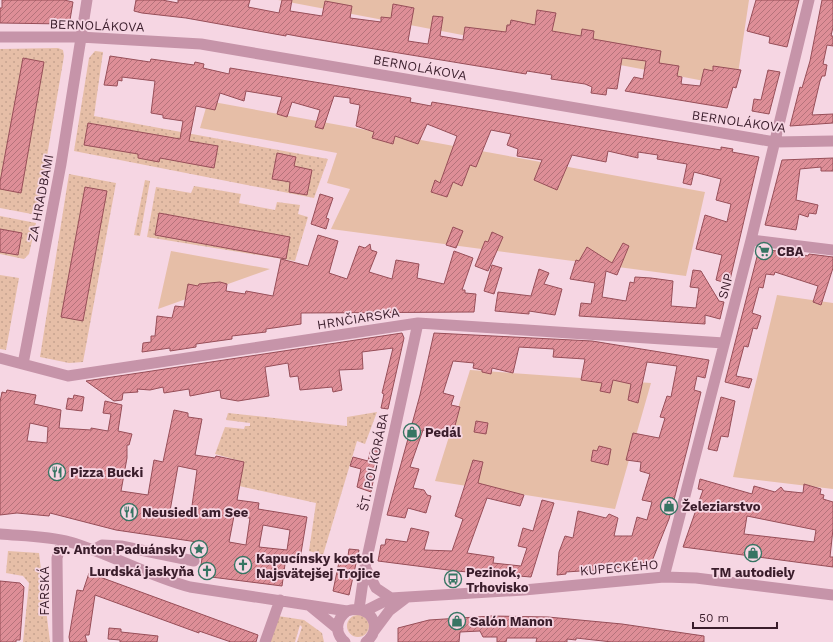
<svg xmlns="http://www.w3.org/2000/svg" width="833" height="642" font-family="'Work Sans',sans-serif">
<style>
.grass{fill:url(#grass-dots)}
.garden{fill:#e6bea7}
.building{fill:url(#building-hatch);stroke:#974e58;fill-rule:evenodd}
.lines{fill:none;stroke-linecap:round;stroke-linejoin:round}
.minor{stroke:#c694a9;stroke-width:11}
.labels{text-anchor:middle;stroke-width:3.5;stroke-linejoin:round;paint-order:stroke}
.street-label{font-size:13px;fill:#3a1d2b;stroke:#f6d6e3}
.poi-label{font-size:13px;font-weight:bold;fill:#3a1d2b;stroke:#f6d6e3;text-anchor:start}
</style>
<defs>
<pattern id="grass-dots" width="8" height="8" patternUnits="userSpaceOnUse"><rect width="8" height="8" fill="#e6bea7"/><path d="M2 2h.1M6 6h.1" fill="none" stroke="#c6a390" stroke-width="1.8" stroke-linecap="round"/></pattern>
<pattern id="building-hatch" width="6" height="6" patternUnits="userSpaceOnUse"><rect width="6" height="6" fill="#de8e97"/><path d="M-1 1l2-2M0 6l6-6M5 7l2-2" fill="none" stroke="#b5737b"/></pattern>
</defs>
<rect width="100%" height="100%" fill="#f6d6e3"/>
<path class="grass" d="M58,48L63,50L64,56L37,215L0,208V49Z
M95,51L103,52L94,116L328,159L314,198L74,151L89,58Z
M69,174L116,183L83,362L69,363L40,357Z
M145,180L150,181L140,236L134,235Z
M194,186L241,194L239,203L275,210L277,202L300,205L298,214L308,217L295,261L147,237L156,187L191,193Z
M0,216L36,223L29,254L24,259L0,254Z
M0,275L19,278L6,350L0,349Z
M377,412L365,444L357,441L323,555L309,551L316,503L239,486L244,462L215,454L225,427L244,429L245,426H250V423L226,420L228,413L347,426V417Z
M8,551L39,553L50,642H23L29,583L23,576L6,573Z
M347 626a11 11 0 1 1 22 0a11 11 0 1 1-22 0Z
M278,616L304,620L322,633L324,642H297L302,627L300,625L295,642H268Z"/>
<path class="garden" d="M278,0H749L736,87Z
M208,101L705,192L686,276L331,229L350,189L327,183L337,153L200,128Z
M171,251L270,269L158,309Z
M777,295L833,303V489L733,477Z
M470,370L651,383L615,509L435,481Z"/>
<path class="building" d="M2,0H64L73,2L70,20L65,24L0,23V8H2Z
M136,0H162L178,3V0H250L248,7L279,13L282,0H292L290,11L322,16L325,1L352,6L350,18L381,22V17L391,18L393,4L414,8L408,41L428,44L433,16L443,17L440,36L463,40L465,27L506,32L507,25H510L511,20L535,25L537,10L556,13L552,31L581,36L582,29L594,31L593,39L661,51L659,63L679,66L677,76L682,77L681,84L700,86L704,69L713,71V66L741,70L736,88L733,87L727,108L625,91L634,77L643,79L646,61L622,58L617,89L607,88L606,95L591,93L592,87L585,84L551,79L552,75L527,71L526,74L302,37L286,34V36L186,18L142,13L134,11Z
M756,0H799L787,47L769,43L770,37L747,31Z
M822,0H833V27L831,36H833V46L827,45L823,64L827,65L825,76H822L820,81L812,115L833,114V123L790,126L800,87L802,88L810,61Z
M110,56L150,62L151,59L194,65L195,62L204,64L203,68L229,74L230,68L411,98L410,102L431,106L432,102L721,150V147L733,149L732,152L759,157L729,284L716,280L722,255L696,249L705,215L727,222L731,204L716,200L721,179L694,172L691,185L683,183L687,164L657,159L658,155L638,152V158L608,151L606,162L572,155L557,190L534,180L542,160L517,156L518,149L507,145L511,134L491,130L476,167L470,165L462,186L453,182L447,197L431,192L435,180L440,183L457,136L427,124L418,144L395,136L393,144L372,138L374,132L356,126L360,105L350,103V98L334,96L323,129L315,127L320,110L292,102L287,117L277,114L282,97L246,91L244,101L220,93L215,110L196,106L189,141L218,146L214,168L160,158L159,162L138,158V154L84,145L88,123L180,139L183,121L163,118V115L151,113L155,81L122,77V81L118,80L117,86L104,85Z
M23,58L44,62L21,193L0,189V182Z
M768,70L780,72L769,114L752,111L754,99L761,100Z
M277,153L296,157L294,166L312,170L307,195L289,192L290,182L272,179Z
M833,158V171H821V167L800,169L796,200L818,205L816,214L809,213L808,217L799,214L796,230L765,225L782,160Z
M85,187L107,191L83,321L61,317Z
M320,194L333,198L326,218L329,219L326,229L311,224Z
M159,213L290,237L286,259L155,235Z
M453,227L463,231L456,248L446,245Z
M0,229L22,233L18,255L0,252Z
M492,232L503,237L488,271L475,266L485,241L488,242Z
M318,235L338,241L329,273L347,279L359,246L365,248L370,244L371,250L377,252L369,272L392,279L396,260L419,264L417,278L444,284L454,251L473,258L462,290H465V293L476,294L474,312L301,313V324L266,329V332L232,336V339L196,344V347L170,351V348L142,352L143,343L151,342V336H155L157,316L172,318L175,306L184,307L188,284L198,286L199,284L220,282L227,284L226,291L245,294L246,291L273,296L281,259L308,266Z
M623,243L629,246L617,275L606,271L602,297L626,301L630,282L634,283L635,277L651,278L673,281L671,306L696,308L699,288L690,287L693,270L701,271L719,301L724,302L720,319L705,315V324L579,316L581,303L591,304L595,283L570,279L576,260L579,261L587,247L612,263Z
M759,249L796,253L808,256L809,254L833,257V268L821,305L813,302L818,286L775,272L774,275L766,274L763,288L759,287L752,313L761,316L757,329L753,328L748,347L744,346L736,376L752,379L749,388L725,382Z
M492,265L502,268L494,294L484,291Z
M539,269L549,273L544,284L562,289L555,315L529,311V314L495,311L498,292L531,296Z
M402,333L404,338L388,409L381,408L384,394L382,393L393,348L362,352L363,369L339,370L342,390L333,392L332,387L300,390L298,376L290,377L288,363L265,367L269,396L238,401L221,398L220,390L190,396L189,389L164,393L163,387L150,390L137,389L138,392L123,393L122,400L114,401L86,381Z
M434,333L592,341L709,360L705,378L697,376L694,390L701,392L688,446L669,519L652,561L610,569L566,572V574L557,575L559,552L565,536L573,538L578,511L606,518L609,514L618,518L614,536H632L637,517L647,520L652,502L642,500L650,474L640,471L641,462L626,460L633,433L659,438L665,418L660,417L667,396L671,397L677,366L647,362L638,403L628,400L631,384L613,380L610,393L600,391L602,383L581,380L585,359L553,357L554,349L519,347L513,373L492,368L491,374L482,372V370L473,368L474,363L453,361L443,393L454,396L451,405L460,407L452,437L423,430L410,467L419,469L413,488L424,490L427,495L431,496L426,513L408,508L405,518L387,515L420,395Z
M7,390L36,395L34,404L61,410L59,428L91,430V428L108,431L111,414L103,413L105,401L122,405L118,431L132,434L129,445H127V458L121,491L148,495L154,460L163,462L174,410L188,413V417L202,419L195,455L215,458L216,456L244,462L237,500L259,503L258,509L307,517L300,559L286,557L282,586L211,577V574L200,573L204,543L116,530L50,513L49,516L17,513L0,515V402L2,392L6,393ZM30,423L48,427L47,443L27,441ZM178,466L197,470L191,513L170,511ZM234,516L250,518L246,545L229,542ZM263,525L290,530L287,550L259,547Z
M74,395L84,397L82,411L66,409L68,398L73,399Z
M721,397L735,401L728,437L721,436L717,451L708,449Z
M476,421L488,423L486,434L474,432Z
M599,446L611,449L608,465L591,461L593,450L597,451Z
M371,449L379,451L371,492L357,487L361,469L350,466L353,457L368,461Z
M473,460L483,462L478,483L524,495L520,506L487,498L467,553L494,557L493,563L521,566L527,548L518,546L523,528L533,531L542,500L554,503L531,577L456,571L378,561L381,545H385L386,539L407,542L411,528L429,532L424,550L452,551L463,519L455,516Z
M700,479L752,494L754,486L775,492L781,487L784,491L803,493L804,484L821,489L820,494L824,495L823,499L833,502V529L830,557H833V567L683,547L703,490L698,489ZM747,516L816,530L814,542L744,534Z
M349,549L359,550L349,595L333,591L339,562L347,563Z
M89,573L258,635L256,642H231L199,631V633L95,595L89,635H85L87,642H70L69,637L77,590L83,591Z
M0,581L20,583L24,587L20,640H16V642H0Z
M492,616L548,617L622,624L704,636V642H612L576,638V640L567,639V642H536L537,638H507L506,642H497V637H483L480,631L460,632L459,642H398V628L429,620Z
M109,628L121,629V632L158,636L157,642H120V640L108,639Z"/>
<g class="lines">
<path class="minor" d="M0,37H80L201,44L775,142L833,141
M751,240L833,250
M0,358L68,376L418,323L724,343
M23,364L61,164L87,0
M0,534C23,536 47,536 70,542C111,554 148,576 190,587L347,611
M93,550L102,545L121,546L194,561
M365,567L376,588L391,598
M664,577L751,240L809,0
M310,606L338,629
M359,609L365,567L418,323
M365,611L391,598L524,590L664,577L696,578L833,595
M374,631L389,611L406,598
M58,642L57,558L62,541
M265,642L280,600
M345,642C334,633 336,619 347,611C369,603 385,627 366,642"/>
</g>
<defs>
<g id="supermarket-ring" transform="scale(0.9)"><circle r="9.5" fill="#f6d6e3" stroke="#367563" stroke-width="1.5"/><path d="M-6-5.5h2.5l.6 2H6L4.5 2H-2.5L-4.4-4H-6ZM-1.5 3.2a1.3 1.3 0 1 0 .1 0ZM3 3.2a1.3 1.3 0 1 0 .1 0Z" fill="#367563"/></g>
<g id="shop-ring" transform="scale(0.9)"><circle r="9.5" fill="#f6d6e3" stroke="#367563" stroke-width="1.5"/><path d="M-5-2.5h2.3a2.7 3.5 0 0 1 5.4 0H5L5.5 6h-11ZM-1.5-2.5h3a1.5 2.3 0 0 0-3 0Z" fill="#367563"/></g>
<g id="restaurant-ring" transform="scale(0.9)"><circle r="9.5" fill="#f6d6e3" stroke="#367563" stroke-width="1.5"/><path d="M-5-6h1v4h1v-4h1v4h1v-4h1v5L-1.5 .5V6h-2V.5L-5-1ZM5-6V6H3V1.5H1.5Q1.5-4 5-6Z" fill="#367563"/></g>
<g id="sight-ring" transform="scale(0.9)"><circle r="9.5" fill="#f6d6e3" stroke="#367563" stroke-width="1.5"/><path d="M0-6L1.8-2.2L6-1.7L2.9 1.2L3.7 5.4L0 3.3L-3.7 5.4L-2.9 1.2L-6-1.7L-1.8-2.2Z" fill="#367563"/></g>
<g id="church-ring" transform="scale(0.9)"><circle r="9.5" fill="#f6d6e3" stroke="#367563" stroke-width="1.5"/><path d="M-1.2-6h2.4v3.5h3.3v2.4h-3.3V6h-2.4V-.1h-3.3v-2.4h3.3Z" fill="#367563"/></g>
<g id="bus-ring" transform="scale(0.9)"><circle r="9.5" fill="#f6d6e3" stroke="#367563" stroke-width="1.5"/><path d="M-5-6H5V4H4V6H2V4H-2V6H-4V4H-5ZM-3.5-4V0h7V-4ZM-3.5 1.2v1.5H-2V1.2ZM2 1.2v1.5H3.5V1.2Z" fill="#367563"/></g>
</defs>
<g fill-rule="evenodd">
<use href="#supermarket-ring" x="764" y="251"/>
<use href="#shop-ring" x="412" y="432"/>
<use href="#restaurant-ring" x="57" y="472"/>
<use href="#shop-ring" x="669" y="506"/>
<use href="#restaurant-ring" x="129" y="512"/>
<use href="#sight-ring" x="199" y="549"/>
<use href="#shop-ring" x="753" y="553"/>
<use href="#church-ring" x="243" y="565"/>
<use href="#church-ring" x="207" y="571"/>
<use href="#bus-ring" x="453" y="579"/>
<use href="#shop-ring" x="457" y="621"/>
</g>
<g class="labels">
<g class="street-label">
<text transform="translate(97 25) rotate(2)" y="5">BERNOLÁKOVA</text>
<text transform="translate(420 67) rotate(10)" y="5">BERNOLÁKOVA</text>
<text transform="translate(739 121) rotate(8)" y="5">BERNOLÁKOVA</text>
<text transform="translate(40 198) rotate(-79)" y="5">ZA HRADBAMI</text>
<text transform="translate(725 286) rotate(-75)" y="5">SNP</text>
<text transform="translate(358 318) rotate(-9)" y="5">HRNČIARSKA</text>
<text transform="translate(373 462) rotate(-78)" y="5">ŠT. POLKORÁBA</text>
<text transform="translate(619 567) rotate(-5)" y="5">KUPECKÉHO</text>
<text transform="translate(44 591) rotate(-90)" y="5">FARSKÁ</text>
</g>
<g class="poi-label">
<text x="777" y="256">CBA</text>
<text x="425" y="437">Pedál</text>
<text x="70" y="477">Pizza Bucki</text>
<text x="682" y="511">Železiarstvo</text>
<text x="142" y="517">Neusiedl am See</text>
<text x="186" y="554" text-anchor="end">sv. Anton Paduánsky</text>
<text x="256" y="563">Kapucínsky kostol<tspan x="256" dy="15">Najsvätejšej Trojice</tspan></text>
<text x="194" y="576" text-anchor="end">Lurdská jaskyňa</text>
<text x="466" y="577">Pezinok,<tspan x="466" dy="15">Trhovisko</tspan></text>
<text x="753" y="577" text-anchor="middle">TM autodiely</text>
<text x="470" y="626">Salón Manon</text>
</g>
</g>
<path d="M693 622v6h84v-6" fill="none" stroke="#3a1d2b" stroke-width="2"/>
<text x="699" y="622" font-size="12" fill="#3a1d2b" stroke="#f6d6e3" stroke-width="3" paint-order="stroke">50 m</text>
</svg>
